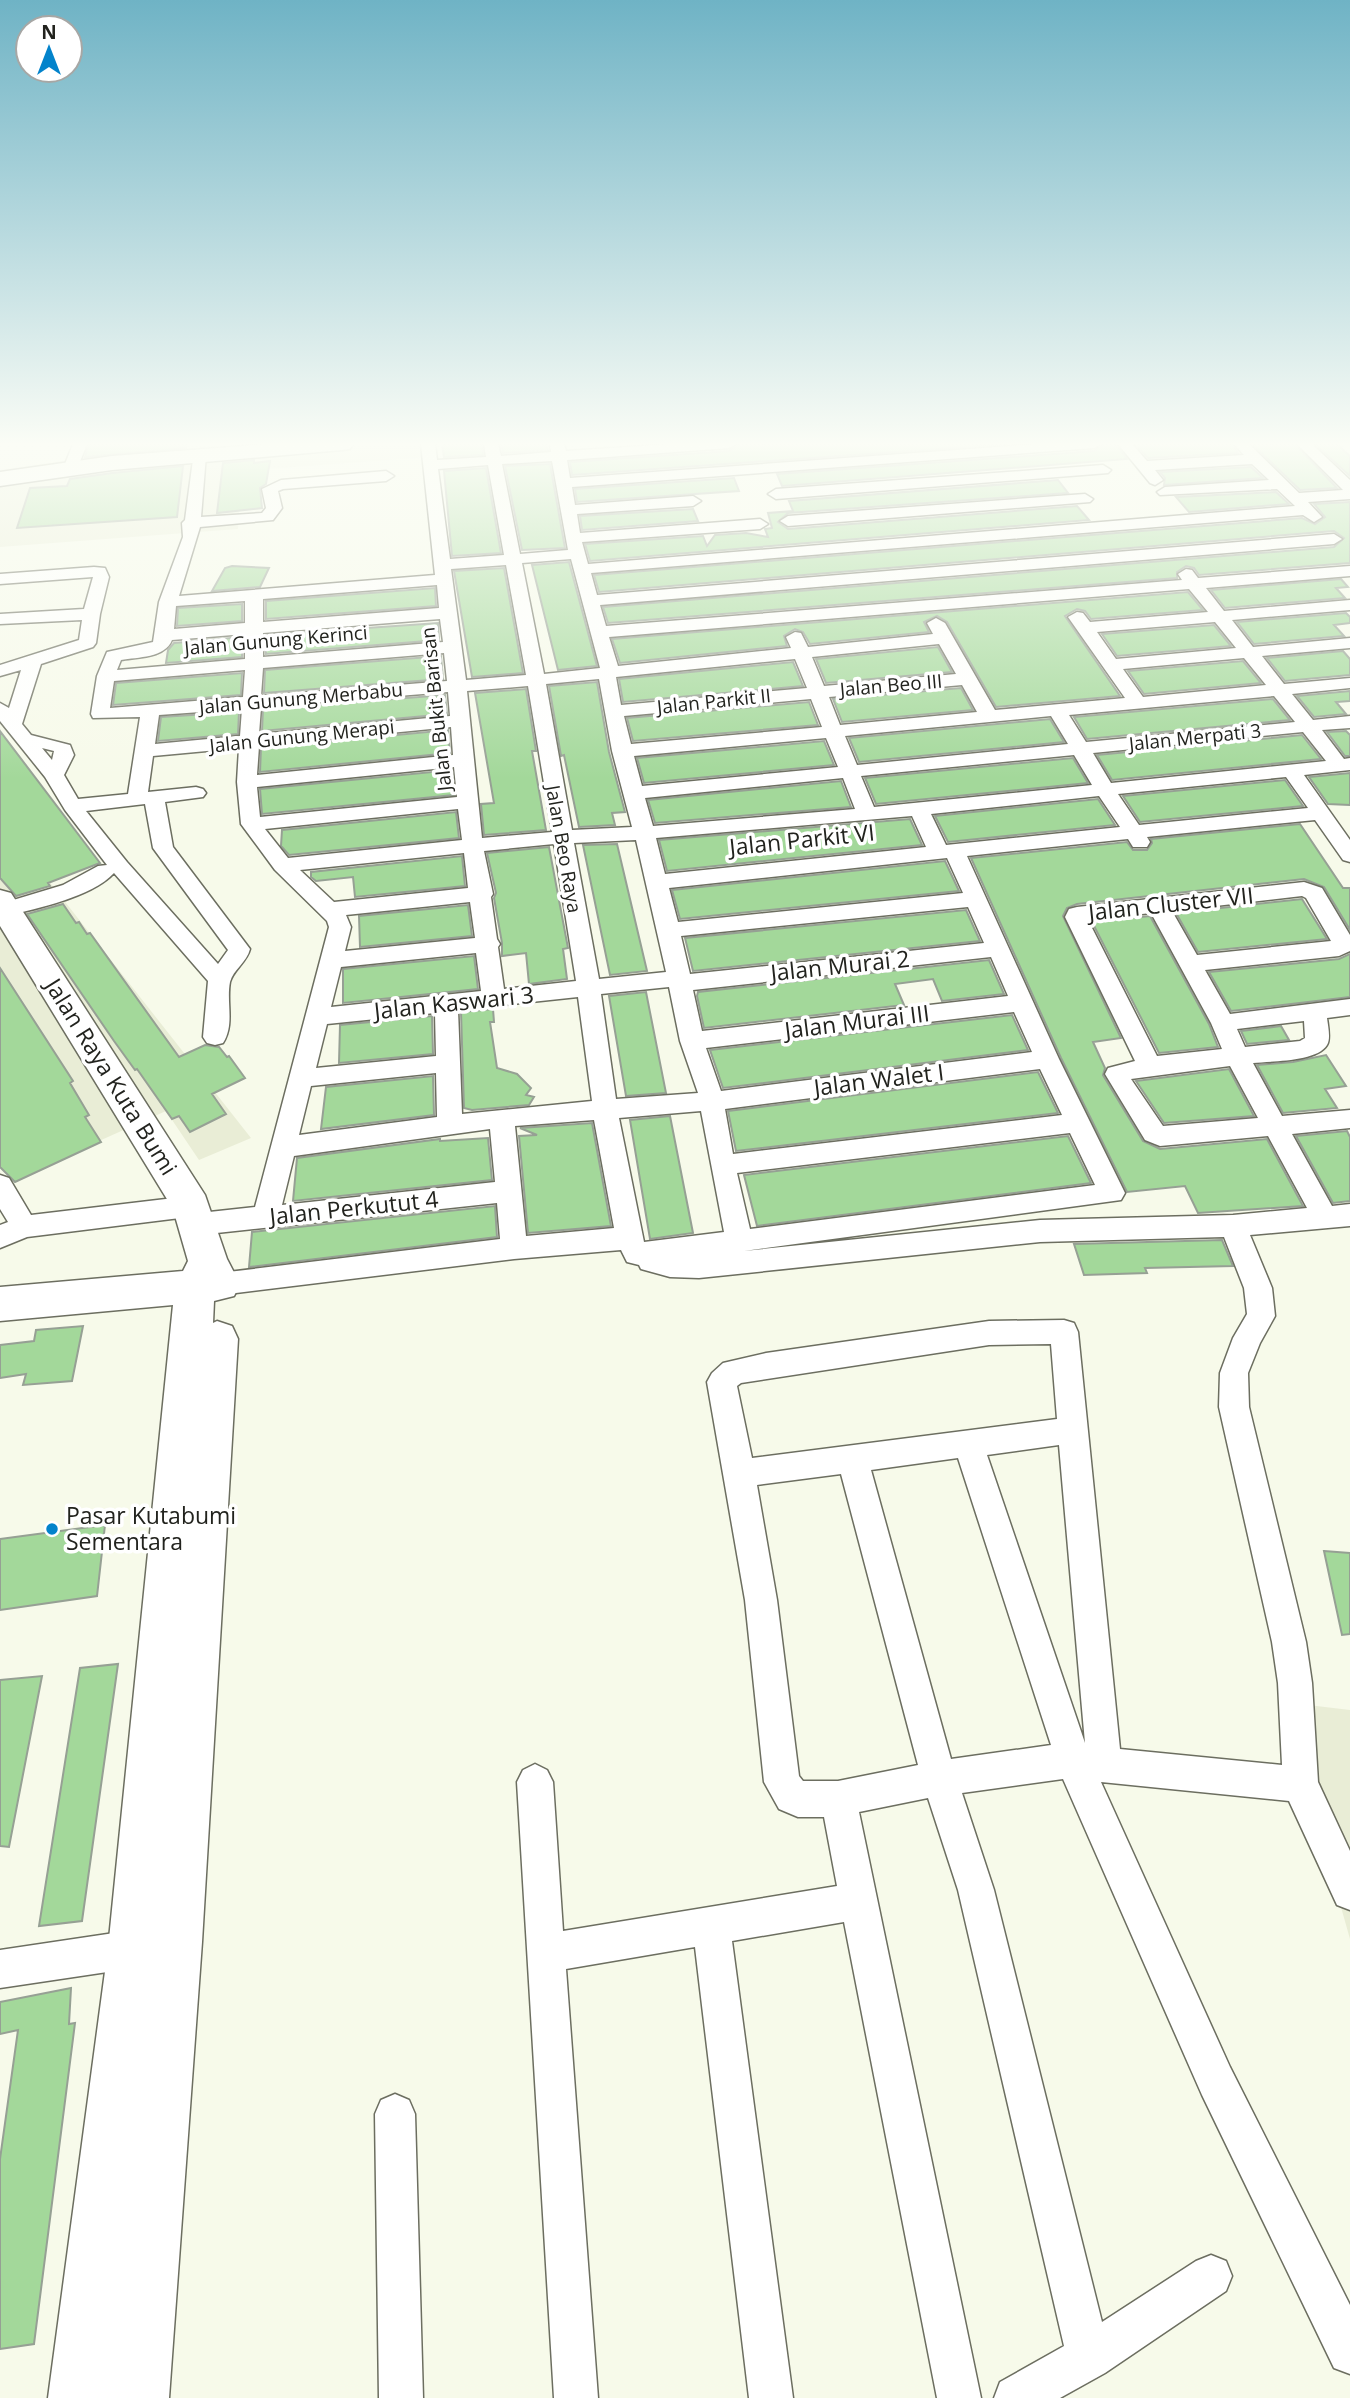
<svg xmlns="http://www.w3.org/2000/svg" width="1350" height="2398" font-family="'Open Sans',sans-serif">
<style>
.built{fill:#e9edd6}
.building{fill:#a3d89a;stroke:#96a094;stroke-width:2}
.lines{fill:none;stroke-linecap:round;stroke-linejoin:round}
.street-casing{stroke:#6c6e60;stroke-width:3}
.secondary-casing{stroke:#6c6e60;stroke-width:3}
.street{fill:#fff;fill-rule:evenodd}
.secondary{fill:#fff;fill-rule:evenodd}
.poi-dot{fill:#0383cb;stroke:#fff;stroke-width:2.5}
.labels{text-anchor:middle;stroke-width:7;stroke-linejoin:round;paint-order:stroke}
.far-street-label{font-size:19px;fill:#22231e;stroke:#fff}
.street-label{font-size:23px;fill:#22231e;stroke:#fff}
.poi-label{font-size:23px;fill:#22231e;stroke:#fff;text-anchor:start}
</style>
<rect width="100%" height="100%" fill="#f7faea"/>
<path class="built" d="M80,444H428L429,457L241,471L238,529L0,547V470L74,459Z
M0,810L51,884L251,1138L199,1160L166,1111L70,1154L0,1055Z
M1283,1702L1350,1710V1939Z"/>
<path class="building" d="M89,444H186V448L85,457Z
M442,444H482L483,455L444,457Z
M501,444H546L548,450L503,453Z
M738,444H1008L572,475L570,462L729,451Z
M1103,444H1115L1127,459L782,486L777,474L1094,451Z
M1135,444H1232L1238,453L1148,458Z
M1252,444H1295L1337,488L1300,490Z
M1315,444H1337L1350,456V476Z
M254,460V463L270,461L266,484L260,488L262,508L217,513L223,463Z
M550,464L565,548L522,550L505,466Z
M183,466L177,517L17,528L30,488L67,486L70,479L112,473Z
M1251,467L1263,478L1164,485L1165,478L1160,472Z
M486,468L501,553L452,556L444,471Z
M734,478L739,491L577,502L575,489Z
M1058,480L1068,493L788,513L778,522L788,529L1077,506L1089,520L590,561L585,544L703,536L707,546L715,535L746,533L768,537L765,529L772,528L768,513L793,511L789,501Z
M1276,492L1289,504L1189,512L1176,497Z
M1350,502V563L1199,575L1194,568L1186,566L1177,572V578L608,623L603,607L1334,547L1344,538L1334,531L599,592L594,575L1302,518L1315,524L1325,517L1314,504Z
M693,509L698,521L582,530L580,516Z
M569,562L597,666L558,670L532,565Z
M232,566L269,568L260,587L212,591L225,568Z
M504,568L523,673L472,677L454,571Z
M1341,579L1348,587L1336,588L1345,598L1225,608L1211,590Z
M435,588L436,606L266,619V601Z
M1188,592L1203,610L1091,619L1085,611L1077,609L1065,616L1120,696L996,707L947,622L937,616L924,622L929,632L810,644L803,632L795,629L784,636L787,646L620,663L612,639Z
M242,604V621L177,626L178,608Z
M1346,613L1350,617V623L1334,625L1344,636L1254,644L1237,622Z
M438,623L439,640L266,654V635Z
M1214,625L1231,646L1117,656L1102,634Z
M242,637V657L166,663L168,650L174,643Z
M938,647L952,672L826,683L816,659Z
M1343,651L1350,659V675L1285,681L1267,658Z
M441,656L443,679L264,693L265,670Z
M1243,661L1261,683L1144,694L1128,671Z
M793,662L803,686L623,702L619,679Z
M242,673L241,695L113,705L116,683Z
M597,682L609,752L625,812L612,813L615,825L579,827L564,755L561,756L549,686Z
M961,688L973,710L842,722L833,699Z
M526,689L536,751H532L546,830L484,835L481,804L494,803L475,693Z
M1350,691V701L1336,702L1346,714L1314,717L1297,696Z
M445,695L447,714L262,731L263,709Z
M1273,699L1290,720L1087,739L1074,717Z
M809,702L818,725L633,741L627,718Z
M239,712L238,734L158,741L161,717Z
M1050,719L1064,742L859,762L849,738Z
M448,730L450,753L260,772L261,748Z
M0,731L100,863L48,883L50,886L16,896L0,878Z
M1346,731L1350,735V756H1345L1327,732Z
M1302,735L1321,759L1112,780L1097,755Z
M824,741L834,765L644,783L637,758Z
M1073,758L1088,783L876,804L865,778Z
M452,770L454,795L262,814L260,789Z
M1350,773V805L1328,804L1309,777Z
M1285,780L1303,806L1140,822L1123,796Z
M841,781L851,807L655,823L648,800Z
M1098,799L1115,825L948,842L935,816Z
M456,812L459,838L289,855L281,846L282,830Z
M910,819L922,845L667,871L659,840Z
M1300,824L1343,888H1350V930L1324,887L1304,879L1077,904L1067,908L1063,916L1121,1038L1093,1042L1105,1068L1103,1075L1143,1141L1160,1149L1267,1139L1303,1206L1198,1213L1185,1186L1127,1192L1061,1058L971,858L1127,842L1133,850H1147L1152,843L1151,839Z
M617,844L647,971L610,975L583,845Z
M549,847L568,948L563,949L567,979L529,984L526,953L502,956V943L494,898L496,893L487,853Z
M462,856L465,886L355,897L353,877L316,881L311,877V872Z
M945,861L959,891L680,919L672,890Z
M1302,899L1327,939L1198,952L1176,913Z
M63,904L76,923L79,922L87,934L90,933L179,1057L205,1045L219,1047L227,1057L229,1056L245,1078L212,1094L226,1114L190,1132L179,1116L172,1119L137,1069L135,1070L114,1041L27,914Z
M468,905L472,936L360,947L359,916Z
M966,910L980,941L693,971L685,938Z
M1150,916L1209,1024L1218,1047L1159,1053L1092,922Z
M1350,954V997L1231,1011L1209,972L1339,959Z
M474,956L478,989L343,1003V969Z
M989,960L1004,994L942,1001L933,979L895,984L904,1005L704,1028L697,996L698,992Z
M0,968L73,1081L70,1083L89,1115L85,1117L101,1142L15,1182L0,1167Z
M646,992L666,1093L626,1096L609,996Z
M493,1009L494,1022H490L497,1068L517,1074L531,1088L526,1095L534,1097L529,1105L472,1110L464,1108L461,1012Z
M1012,1015L1028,1050L723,1088L710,1050Z
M432,1016L433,1054L339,1063L340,1025Z
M1281,1026L1289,1040L1247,1044L1241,1031Z
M1326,1055L1346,1086L1325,1089L1337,1108L1283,1113L1257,1065L1293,1062Z
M1229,1069L1254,1116L1164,1123L1136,1081Z
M1038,1072L1058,1113L736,1151L728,1111Z
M433,1076L434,1115L321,1129L326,1087Z
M670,1116L693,1233L650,1239L630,1120Z
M592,1123L611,1226L528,1233L519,1136L537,1135L520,1128Z
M1347,1131L1350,1137V1201L1333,1203L1296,1136Z
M1068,1136L1091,1183L757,1226L744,1175Z
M488,1138L492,1180L293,1201L297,1158L440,1139V1141Z
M495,1206L497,1237L249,1267L252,1232Z
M1222,1240L1233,1266L1145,1268L1147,1273L1084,1275L1074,1244Z
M83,1326L72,1381L23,1385L26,1374L0,1378V1345L34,1341L36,1330Z
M105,1525L97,1596L0,1610V1539Z
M1324,1551L1350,1553V1634L1342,1635Z
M118,1664L82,1921L39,1926L80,1668Z
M42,1676L9,1847L0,1846V1680Z
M71,1988L69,2024L75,2023L34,2344L0,2349V2159L18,2030L0,2034V2002Z"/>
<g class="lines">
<g class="street-casing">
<path id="street" d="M73,444H87L77,469L70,473L63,469Z
M421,444H435L437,460L486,457L484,444H498L501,456L551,452L550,444H564L566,451L672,444H736L729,448L567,460L570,478L1039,444H1101L1094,448L572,487L575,505L693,496L701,501L693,506L577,514L580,533L760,519L768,524L760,529L582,542L588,564L1295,506L1277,489L1160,495L1157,492L1165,487L1269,480L1252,464L1155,470L1163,480L1155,485L1150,483L1118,444H1132L1147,461L1244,455L1234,444H1249L1299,493L1343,490L1297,444H1312L1350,480V499L1308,502L1322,517L1314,522L1303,515L591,573L597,595L1334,534L1342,539L1334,544L600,605L606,626L1182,580L1178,574L1186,569L1192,570L1198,578L1350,566V576L1206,588L1224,611L1350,600V610L1232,620L1253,647L1350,638V648L1262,656L1284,684L1350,678V688L1292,694L1313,720L1350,716V728L1322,730L1344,759L1350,758V770L1304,775L1350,840V862L1343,860L1315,820L1147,837L1150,842L1147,847H1133L1128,839L967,856L1059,1059L1125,1193L1121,1200L744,1251L1040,1220L1233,1215L1307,1208L1268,1136L1160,1146L1145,1140L1105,1074L1108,1068L1135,1061L1065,917L1069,909L1077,907L1304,882L1322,888L1350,935V951L1339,956L1205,970L1230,1014L1350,999V1015L1327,1018C1328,1026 1331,1039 1327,1045C1317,1062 1271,1061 1253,1063L1282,1116L1350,1110V1128L1292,1134L1332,1206L1350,1204V1226L1250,1235L1272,1288L1275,1316L1260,1343L1248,1373L1249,1407L1306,1642L1312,1683L1318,1782L1350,1851V1910L1337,1905L1289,1801L1101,1782L1230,2067L1350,2305V2374L1334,2368L1202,2095L1063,1779L962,1793L994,1890L1102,2322L1196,2261L1211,2255L1226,2261L1232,2276L1226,2291L1105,2373L1060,2398H994L1000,2382L1064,2346L958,1890L928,1798L859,1812L981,2398H937L844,1922L732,1941L793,2398H749L695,1947L566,1969L598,2398H554L517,1782L523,1770L535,1764L547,1770L553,1782L563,1931L837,1886L824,1817H798L779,1809L764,1782L745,1600L707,1382L712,1373L723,1363L766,1353L989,1321L1064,1320L1074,1323L1078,1332L1120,1749L1282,1765L1278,1683L1272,1642L1219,1407L1220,1373L1233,1338L1247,1314L1244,1288L1224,1237L1040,1242L699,1278L670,1277L641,1269L639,1265L627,1262L621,1250L514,1259L220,1295L210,1292L206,1284L210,1276L220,1273L500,1239L497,1203L198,1235L189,1232L185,1224L188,1217L27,1237L0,1248V1225L8,1222L0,1209V1175L9,1178L31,1215L191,1196L200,1199L204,1206L200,1213L255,1207L329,927L327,921L275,870L241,824L237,782L239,748L153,756L148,792L196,787L203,789L206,793L203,797L165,802L173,847L250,949C247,962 233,970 230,982C226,1003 235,1024 223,1043L215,1045L207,1043L203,1037L208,981L114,873C92,897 38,908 7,916L0,914V904L63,885L98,866L107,865L65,810L45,777L0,721V703L9,708L21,670L0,676V665L79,640L82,620L0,624V614L84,609L93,577L0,584V574L94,567L105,568L109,577L100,614L96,643L93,647L41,664L22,724L31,735L70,745L74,755L64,775L78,799L128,794L140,717L93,718L91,714L97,676L107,652L153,642L159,602L183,537L182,523L185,520L194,452L199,451L206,455L201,517L262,513L266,508L262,489L281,480L386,471L394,476L386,481L283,489L278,491L282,508L273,520L200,527L179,596L435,575ZM552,461L568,550L520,554L502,464ZM488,465L504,555L450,559L438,469ZM571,559L600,668L544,674L522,563ZM506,565L526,675L466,680L451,569ZM437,585L439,608L263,622V599ZM1189,589L1208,612L1090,622L1083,613L1077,612L1068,617L1125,698L995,710L945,623L936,618L927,623L933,634L808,647L801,633L795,632L786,637L791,648L618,666L609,637ZM245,601V623L174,629L176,606ZM440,619L443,642L263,657V633ZM1215,622L1236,648L1116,659L1097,632ZM245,634V659L117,670L121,660C138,657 165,658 172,640ZM939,644L956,674L824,686L812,657ZM444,653L447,681L261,696L263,668ZM1244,658L1266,685L1143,697L1123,669ZM795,659L807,688L621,705L616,677ZM245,670L243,697L110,708L114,681ZM599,679L612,751L632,827L572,830L546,684ZM962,685L977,712L840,725L829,697ZM528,686L552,832L482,838L467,691ZM448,692L450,716L259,734L261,707ZM1274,696L1295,722L1086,742L1069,715ZM811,699L822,727L631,744L624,716ZM242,709L240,736L155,744L159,715ZM1051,716L1068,744L857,765L845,736ZM451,727L453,755L257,775L259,746ZM1303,732L1326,761L1111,783L1093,753ZM826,738L838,767L642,786L634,756ZM42,748L54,751L52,760ZM1074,755L1092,785L874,807L861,776ZM454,767L457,797L260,817L257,787ZM1286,777L1308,808L1139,825L1118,794ZM843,778L855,809L653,826L645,798ZM1099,796L1120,827L946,845L931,814ZM145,804L153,848L228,950L218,964L127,862L86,811ZM458,809L462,840L288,858L265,829ZM912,816L926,847L665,874L656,838ZM636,840L666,972L599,979L574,843ZM554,844L576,981L504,989L498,947L500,944L497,939L491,897L493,894L484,851ZM464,853L468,888L334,902L300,870ZM947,858L963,893L678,922L669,888ZM1302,896L1306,898L1331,941L1197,955L1172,911ZM470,902L475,938L345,951L351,927L346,915ZM968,907L984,943L690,974L681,936ZM1151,913L1211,1023L1222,1049L1157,1056L1088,920ZM476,953L481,991L331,1007L341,967ZM991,957L1008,996L702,1031L693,990ZM669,987L680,1041L698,1093L616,1099L601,994ZM578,997L592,1101L462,1114L458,1010ZM1014,1012L1032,1052L721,1091L706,1048ZM435,1013L436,1056L316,1068L327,1024ZM1304,1021L1305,1038L1300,1041L1245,1047L1237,1029ZM1230,1066L1258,1118L1163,1126L1131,1079ZM1040,1069L1062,1115L733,1154L725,1109ZM436,1073L437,1117L299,1135L311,1086ZM701,1111L724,1232L644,1242L619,1118ZM594,1120L614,1228L526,1236L515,1126ZM490,1129L495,1182L282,1205L294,1156ZM1070,1133L1095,1185L750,1229L737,1173ZM1051,1344L1057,1419L752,1458L737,1386L741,1383L989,1345ZM1059,1445L1085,1743L987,1455ZM958,1458L1051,1745L951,1759L871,1470ZM841,1474L918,1765L838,1781H803L799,1776L777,1600L757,1485Z
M1103,465L1111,470L1108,473L776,499L768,494L776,489Z
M1085,494L1093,499L1090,502L788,526L780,521L788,516Z
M141,1929L154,1935L160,1948L154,1961L141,1967L0,1988V1950Z
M395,2094L409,2100L415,2114L423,2398H379L375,2114L381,2100Z"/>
</g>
<g class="secondary-casing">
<path id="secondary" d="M268,444H353L350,449L342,450L112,470L0,486V472L112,456Z
M0,890L11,893L205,1195L227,1259L240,1284L234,1296L214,1301L213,1323L217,1321L232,1326L238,1339L202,1942L169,2398H48L108,1949L173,1305L0,1321V1287L183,1271L188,1261L173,1209L0,926Z"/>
</g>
<use href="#street" class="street"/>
<use href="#secondary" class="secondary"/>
</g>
<linearGradient id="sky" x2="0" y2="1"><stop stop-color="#6fb3c5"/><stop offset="0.57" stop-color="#fbfdf6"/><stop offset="1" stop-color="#fbfdf6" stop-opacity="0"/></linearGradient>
<rect width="1350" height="779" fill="url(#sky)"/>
<circle class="poi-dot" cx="52" cy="1529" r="7"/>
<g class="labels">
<g class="far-street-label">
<text transform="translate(276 640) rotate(-5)" y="7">Jalan Gunung Kerinci</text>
<text transform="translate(891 685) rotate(-5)" y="7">Jalan Beo III</text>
<text transform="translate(301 698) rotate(-5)" y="7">Jalan Gunung Merbabu</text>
<text transform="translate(714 701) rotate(-6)" y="7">Jalan Parkit II</text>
<text transform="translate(436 709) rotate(-96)" y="7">Jalan Bukit Barisan</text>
<text transform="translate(302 736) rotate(-6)" y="7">Jalan Gunung Merapi</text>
<text transform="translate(1195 737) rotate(-6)" y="7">Jalan Merpati 3</text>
<text transform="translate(564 849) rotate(80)" y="7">Jalan Beo Raya</text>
</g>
<g class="street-label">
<text transform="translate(802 840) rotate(-6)" y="8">Jalan Parkit VI</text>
<text transform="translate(1171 904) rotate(-6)" y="8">Jalan Cluster VII</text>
<text transform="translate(840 966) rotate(-6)" y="8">Jalan Murai 2</text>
<text transform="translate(454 1003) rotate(-6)" y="8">Jalan Kaswari 3</text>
<text transform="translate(857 1022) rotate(-7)" y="8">Jalan Murai III</text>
<text transform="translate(111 1077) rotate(58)" y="8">Jalan Raya Kuta Bumi</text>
<text transform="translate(879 1080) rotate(-7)" y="8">Jalan Walet I</text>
<text transform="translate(354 1208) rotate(-6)" y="8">Jalan Perkutut 4</text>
</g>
<g class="poi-label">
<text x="66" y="1524">Pasar Kutabumi<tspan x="66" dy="26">Sementara</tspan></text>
</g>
</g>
<g transform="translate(49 49)"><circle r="33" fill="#ffffff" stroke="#a7a7a5" stroke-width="2"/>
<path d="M0-5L12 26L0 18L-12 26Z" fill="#0383cb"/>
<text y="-10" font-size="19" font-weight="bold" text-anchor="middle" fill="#22231e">N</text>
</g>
</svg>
